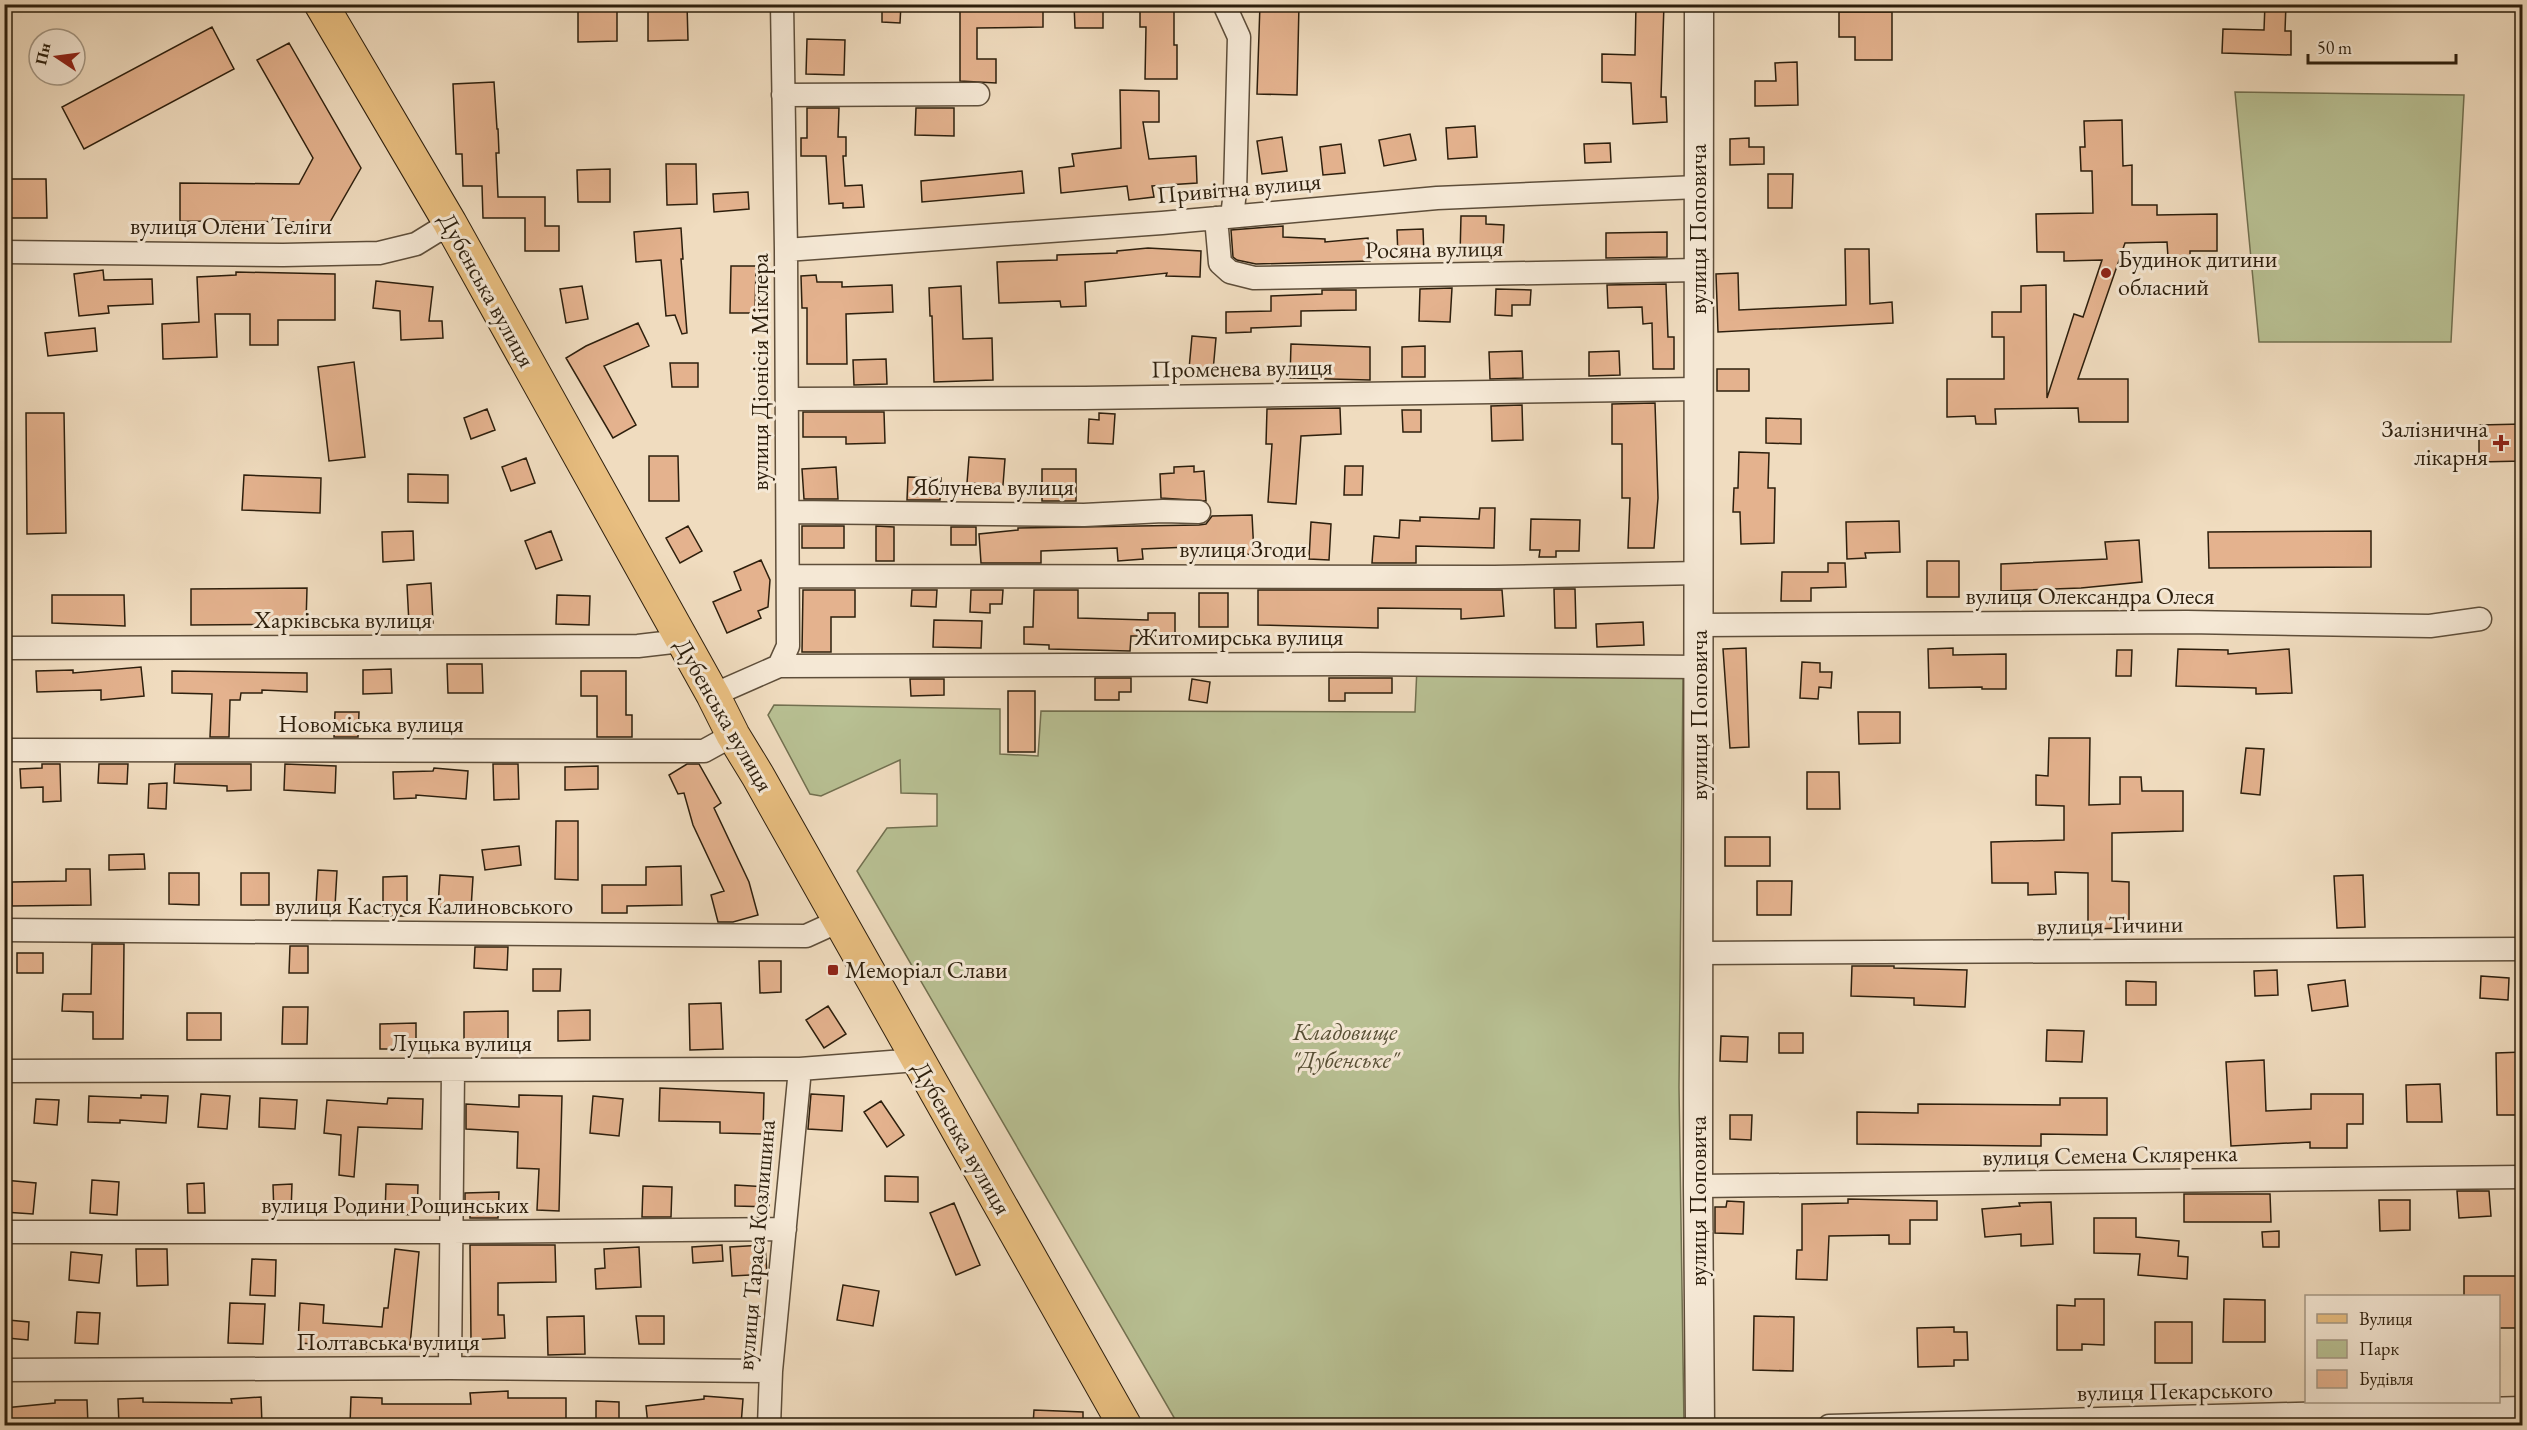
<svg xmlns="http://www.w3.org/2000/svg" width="2527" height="1430" font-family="'EB Garamond',serif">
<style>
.green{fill:#b8c093;stroke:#727050;stroke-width:1.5}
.building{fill:#e4b28e;stroke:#2d1f0d;stroke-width:1.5}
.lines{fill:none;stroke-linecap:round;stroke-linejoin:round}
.minor-casing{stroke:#5e4e3a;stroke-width:25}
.tertiary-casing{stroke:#5e4e3a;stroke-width:31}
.primary-casing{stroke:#2d1f0d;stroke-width:35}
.minor{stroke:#f5e8d5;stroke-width:22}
.tertiary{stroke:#f5e8d5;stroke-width:28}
.primary{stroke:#e8be80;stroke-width:33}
.poi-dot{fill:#8f2418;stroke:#f5e8d5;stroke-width:2}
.labels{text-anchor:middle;stroke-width:6;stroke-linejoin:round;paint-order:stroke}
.street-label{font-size:24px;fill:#2d1f0d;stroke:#f5e8d5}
.poi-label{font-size:24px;fill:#2d1f0d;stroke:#f5e8d5;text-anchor:start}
.park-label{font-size:24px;font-style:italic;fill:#574f35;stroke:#f5e8d5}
</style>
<rect width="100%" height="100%" fill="#f0dcbf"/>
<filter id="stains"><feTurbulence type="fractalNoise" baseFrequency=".00333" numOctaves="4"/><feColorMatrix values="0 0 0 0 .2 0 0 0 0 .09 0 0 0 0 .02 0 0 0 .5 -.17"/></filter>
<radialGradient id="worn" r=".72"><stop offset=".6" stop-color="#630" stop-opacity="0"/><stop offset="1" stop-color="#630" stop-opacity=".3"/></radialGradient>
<path class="green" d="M2235,92L2464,95L2451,342H2259Z
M1417,667L1683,674L1679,1087L1684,1425L1319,1426L1318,1420L1176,1421L857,871L887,828L937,826V794L901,793L900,760L821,796L810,794L768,715L774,705L1000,709V754L1038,756L1041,711L1415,712Z"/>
<path class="building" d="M578,4H617V41L578,42Z
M648,4H687L688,40L648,41Z
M882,4H901L900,23L882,22Z
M960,4H1043V27L977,28V59H996V83L960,81Z
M1074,4H1103V28H1075Z
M1140,4H1174V45H1177V79H1145L1146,27H1140Z
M1260,4H1299L1297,95L1257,94Z
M1636,4H1664L1661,97H1666L1667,122L1633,124L1631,83L1602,82V54L1635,55Z
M2265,4H2286L2285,31H2291V55L2222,53L2223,29L2264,30Z
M1839,12H1892V60H1855V37H1839Z
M212,27L234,69L84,149L62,107Z
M807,39L845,40L844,75L806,74Z
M289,43L361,168L330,222L180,221V183L299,184L313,158L257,60Z
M1797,62L1798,105L1755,106V81H1776L1775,63Z
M494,82L497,129H498L499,153H496L498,197H545V226H559V251H525V218H483L482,186H463L462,154H456L453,84Z
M1120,90L1159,91V122H1143L1149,159L1196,156L1197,183L1152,186L1154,197L1129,200L1127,186L1061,193L1059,168L1074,166L1072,154L1121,148Z
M807,108H839L838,137H846V156H843L845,186L862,185L864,207L843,208V203L829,204L826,156H801V138H807Z
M916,108H954V136L915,135Z
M2122,120L2123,166L2132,165V205H2157V215L2217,214V251H2190V257H2168L2167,242L2125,243L2078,379H2128V422H2079L2078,408L1995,409L1996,424H1976L1975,416L1947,417V379H2004V337H1992V312H2021V286L2046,285L2047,398L2074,314L2083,317L2102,260L2064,261V252H2037L2036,214L2093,213L2092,171H2081L2080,147H2085L2084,121Z
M1475,126L1477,157L1448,159L1446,128Z
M1410,134L1416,160L1384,166L1379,140Z
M1282,137L1287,171L1262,174L1257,141Z
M1749,138V147H1764V164L1730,165V139Z
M1610,143L1611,162L1585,163L1584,144Z
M1341,144L1345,173L1323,175L1320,147Z
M666,164H696L697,204L667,205Z
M610,169V202H578L577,170Z
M1022,171L1024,193L922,202L921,181Z
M1768,174H1793L1792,208H1768Z
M4,179H46L47,218H4Z
M748,192L749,209L714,212L713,194Z
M1461,216H1486V224L1504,225L1503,250H1485V257L1460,256Z
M1283,226V237L1325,239V242L1368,238L1370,261L1256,264L1237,260L1233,257L1231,230Z
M681,228L683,259H681L687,333L682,334L675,315L666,316L661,260L636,262L634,232Z
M1423,229L1424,256L1398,257L1397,230Z
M1667,232V257L1606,258V233Z
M1148,248L1201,251L1200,277L1166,276L1167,273L1085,282L1086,306L1061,307L1060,301L999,303L997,262L1057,260V255L1117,253V251Z
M1845,249H1869L1870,304L1892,302L1893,323L1718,332L1716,274L1738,273L1739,310L1846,305Z
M731,266H756L755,313H730Z
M103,270L104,280L152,279L153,304L108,306L109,313L79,316L74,274Z
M236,272L335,274V320H278V345H250V314H215L217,357L163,359L162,324L199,322L197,277L236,275Z
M816,275L817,282H842V287L892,285L893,312L846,314L847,364H807V308H802L801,276Z
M376,281L433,287L429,321H442L443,338L401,340L400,311L373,308Z
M1666,284L1668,337H1674V369H1653L1652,323L1643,324L1642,307L1608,308L1607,285Z
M582,286L588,319L566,323L560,289Z
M961,286L963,339L992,338L993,380L934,382L932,316H930L929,288Z
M1452,288L1450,322L1419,321L1420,289Z
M1496,289L1531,290L1530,305H1512V316L1495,315Z
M1322,290H1356V310L1301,311V326L1251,328V332L1226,333V312L1271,311V296L1322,294Z
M638,323L649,346L604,366L636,425L613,438L566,358L586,346Z
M95,328L97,351L48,356L45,333Z
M1192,336L1216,338L1213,371L1189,369Z
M1291,344L1370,347V380L1290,378Z
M1425,346V377H1402V347Z
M1522,351L1523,378L1490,379L1489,352Z
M1619,351L1620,375L1589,376V352Z
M886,359L887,384L854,385L853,360Z
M354,362L365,457L329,461L318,367Z
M670,363H698V387H672Z
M1717,369H1749V391H1717Z
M1655,403L1658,498L1654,548H1628L1630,498H1622V444H1612V404Z
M1522,405L1523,440L1492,441L1491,406Z
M1340,408L1341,434L1301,436L1296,504L1268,502L1272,444H1266L1267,409Z
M487,409L495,430L471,439L464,418Z
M1402,410H1421V432H1403Z
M803,412H884L885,443L846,444V437H803Z
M26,413H64L66,533L27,534Z
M1099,413L1115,414L1113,444L1088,443L1089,419L1099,420Z
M1766,418L1801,419V444L1766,443Z
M2523,424V461L2479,462V425Z
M1739,452L1769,453L1768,488H1775L1774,543L1741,544L1740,512H1733L1734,488H1738Z
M649,456H678L679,501H649Z
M969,457L1005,459L1003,485L967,483Z
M526,458L535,483L511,491L502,467Z
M1194,466V472L1204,471L1206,501L1161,498L1160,474L1174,473V467Z
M1345,466H1363L1362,495H1344Z
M836,467L838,499H804L802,469Z
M1042,469H1076V501H1042Z
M408,474L448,475V503L408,502Z
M244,475L321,478L320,513L242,510Z
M908,477L941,478L940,500H907Z
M1480,508H1495L1494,548L1416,546V563H1372L1374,536L1399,538L1400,520L1420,521V517L1479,519Z
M1252,515L1254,554L1213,556V546L1142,549L1143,559L1118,561L1117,548L1041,551V563H981L979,534L1018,530V528L1199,525L1206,524L1212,516Z
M1531,519L1580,520L1579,551H1556V557H1539L1540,550H1530Z
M1899,521L1900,552L1865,553L1866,558L1847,559L1846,522Z
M1311,522L1331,524L1329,560L1309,559Z
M688,526L702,551L680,563L666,538Z
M802,526H844V548H802Z
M876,526L894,527V561H876Z
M951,527H976V545H951Z
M413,531L414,560L383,562L382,532Z
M551,531L562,560L536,569L525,541Z
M2371,531V567L2209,568L2208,532Z
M2139,540L2142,582L2081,588L2001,591V564L2107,559L2105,542Z
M761,560L770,580L768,607L758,611L761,618L727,633L713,602L741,590L734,572Z
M1927,561H1959V597H1927Z
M1828,563H1845L1846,587L1811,588V601H1781L1782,572H1828Z
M431,583L433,623L409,624L407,585Z
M307,588L306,624L191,625V589Z
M1554,589H1575L1576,628H1555Z
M803,590H855V617H831V652H802Z
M912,590H937L936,607L911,606Z
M971,590H1003L1002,604H990V613L970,612Z
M1034,590H1078V618L1148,620V613H1175V636H1131L1130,651L1049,649V645L1024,644V627H1033Z
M1258,590H1502L1504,616L1461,619V609L1378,608V628L1258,625Z
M1199,593H1228V627H1199Z
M52,595H124L125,626L52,623Z
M557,595L590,596L589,625L556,624Z
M934,620L982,621L981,648L933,647Z
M1643,622L1644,645L1597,647L1596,624Z
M1746,648L1749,747L1730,748L1723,649Z
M1953,648V655L2006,654V689H1982V687L1929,688L1928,649Z
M2178,649L2228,650V654L2289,649L2292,693L2256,694V688L2176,686Z
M2117,650H2132L2131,676H2116Z
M1802,662L1820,663V672H1832L1831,688L1819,687L1818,699L1800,698Z
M447,664H482L483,693H448Z
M141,667L144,696L101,700V690L37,692L36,671L73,670V673Z
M391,669L392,693L363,694V670Z
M172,671L307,673V692L262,690V693H241L240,700H230L229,737H210L212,694L172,693Z
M581,671H626V715H632V737H597V696H581Z
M1095,678H1131V692H1119V700H1095Z
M1329,678H1392V693H1345V701H1329Z
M910,679H944V695L911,696Z
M1192,679L1210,682L1207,703L1189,700Z
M1008,691H1035V752H1008Z
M335,712H359L358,737H334Z
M1858,712H1900V743L1859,744Z
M2049,738H2090L2089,805L2120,804V777H2141L2142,791H2183V831L2112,833V881L2129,882V928L2088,929V873L2055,872L2056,894L2028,895V883H1992L1991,842L2064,840V806L2036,805V775L2048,776Z
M2246,748L2264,749L2260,795L2241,793Z
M42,764H60L61,801L43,802V787L21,788L20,769L42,768Z
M99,764H128L127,784L98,783Z
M175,764H251V790L227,791V786L174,783Z
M285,764L336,766L335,793L284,790Z
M493,764H518L519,799L494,800Z
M687,764H699L721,803L714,808L749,882L758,915L733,922H718L711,895L724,891L693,825L684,793L678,794L669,775Z
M598,766V789L565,790V767Z
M434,768L468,771L466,799L416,795V798L394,799L393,772L433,771Z
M1807,772H1839L1840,809H1807Z
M167,783L166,809L148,808L149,784Z
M556,821H578V880L555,879Z
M1725,837H1770V866H1725Z
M519,846L521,865L485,870L482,850Z
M144,854L145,869L109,870V855Z
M681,866L682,905L627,906V913H602V885H646V867Z
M66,869H90L91,905L12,906V882L66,881Z
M318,870L337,871L335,906L316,905Z
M169,873H199V905L169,904Z
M241,873H269V905H241Z
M440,875L473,877L471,909L438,907Z
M2363,875L2365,927L2337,928L2334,876Z
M407,876V916H383V877Z
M1757,881H1792L1791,915H1757Z
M92,944H124L123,1039H93V1012L62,1011L63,994H91Z
M290,946H308V973H289Z
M475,947H508L507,970L474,968Z
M17,953H43V973H17Z
M759,961H781V992L760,993Z
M1852,966H1894V968L1967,970L1965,1007L1914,1005V998L1851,996Z
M533,969H561L560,991H533Z
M2277,970L2278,995L2255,996L2254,971Z
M2481,976L2509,978L2508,1000L2480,998Z
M2345,980L2348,1006L2312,1011L2308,985Z
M2126,981L2156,982V1005H2126Z
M721,1003L723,1049L690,1050L689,1004Z
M828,1006L846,1034L824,1048L806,1020Z
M283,1007H308L307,1044H282Z
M590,1010V1040L558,1041V1011Z
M508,1011V1039L464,1040V1012Z
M187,1013H221V1040H187Z
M416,1023V1049H380V1024Z
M2047,1030L2084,1031L2082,1062L2046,1061Z
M1779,1033H1803V1053H1779Z
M1721,1036L1748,1037L1747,1062L1720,1061Z
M2523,1052V1115H2497L2496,1053Z
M2264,1060L2266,1111L2311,1109V1094H2363V1124H2347V1148H2310V1142L2231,1146L2226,1062Z
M2440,1084L2442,1122H2407L2406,1085Z
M660,1088L764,1093L763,1134L720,1133V1122L659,1121Z
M201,1094L230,1096L227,1129L198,1127Z
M811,1094L844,1096L842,1131L808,1129Z
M141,1095L168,1096L166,1123L120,1120V1123L88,1122L89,1096L141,1098Z
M519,1095L562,1096L559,1211L537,1210L539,1169L517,1168L518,1132L466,1129V1104L519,1107Z
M593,1096L623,1099L619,1136L590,1133Z
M260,1098L297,1100L295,1129L259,1127Z
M388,1098L423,1099L422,1129L358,1127L354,1177L339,1175L341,1135L324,1133L327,1100L387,1104Z
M2060,1098H2107V1135L2041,1134V1146L1857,1144V1112L1918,1113V1104L2060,1105Z
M36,1099L59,1100L57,1125L34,1123Z
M881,1101L904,1135L887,1147L864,1112Z
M1730,1115H1752L1751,1140L1730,1139Z
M885,1176L918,1177V1202L885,1201Z
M4,1180L36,1183L33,1214L4,1212Z
M92,1180L119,1182L117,1215L90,1213Z
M204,1183L205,1213H188L187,1184Z
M292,1184L291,1213L274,1214L273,1185Z
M386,1184L418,1185L417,1215L385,1214Z
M735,1185L770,1187L769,1207L735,1206Z
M643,1186L672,1187L671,1217H642Z
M2457,1191H2489L2491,1216L2459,1218Z
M499,1192L498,1218H470V1215H465V1193Z
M2184,1194H2270L2271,1222H2184Z
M1848,1199L1937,1201V1220H1910V1244H1889V1235L1829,1236L1827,1280L1796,1279L1797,1250H1802V1204L1848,1203Z
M2379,1200H2410V1230L2380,1231Z
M1727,1201L1744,1202L1743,1234L1715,1233V1207H1726Z
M2051,1202L2053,1244L2021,1246V1234L1985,1237L1982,1209L2020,1206L2019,1203Z
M954,1203L980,1265L956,1275L930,1213Z
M2094,1218H2136V1237L2179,1241L2178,1256L2188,1257L2187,1279L2138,1275L2140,1254L2094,1253Z
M2279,1231V1247H2263L2262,1232Z
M470,1245H555L556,1282L498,1283V1315H504L505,1338L471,1340Z
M722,1245L723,1261L693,1263L692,1247Z
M765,1245L767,1274L732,1276L730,1247Z
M639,1247L641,1287L596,1289L595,1269L605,1268L604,1249Z
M136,1249H167L168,1285L137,1286Z
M395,1249L419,1252L410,1345L366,1341V1352L351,1351V1346L298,1343L300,1303L324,1305L323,1323L382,1327L384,1308H388Z
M71,1252L102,1255L99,1283L69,1280Z
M252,1259L276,1260L275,1296L250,1295Z
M2464,1276H2523V1328H2499V1296H2464Z
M843,1285L879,1291L873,1326L837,1320Z
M2075,1299H2104V1345L2082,1344V1350H2057V1305L2075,1306Z
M2224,1299L2265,1300V1342H2223Z
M230,1303L265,1304L263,1344L228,1343Z
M77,1312L100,1313L98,1344L75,1343Z
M584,1316L585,1354L548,1355L547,1317Z
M636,1316H664V1344H639Z
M1754,1316L1794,1317L1793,1371L1753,1370Z
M8,1320L29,1322L28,1340L7,1338Z
M2155,1322H2192V1363H2155Z
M1954,1327V1332H1967L1968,1360H1954V1366L1918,1367L1917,1328Z
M508,1391V1398H566V1425H350L351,1397L382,1398V1404H471L470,1393Z
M704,1396L743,1399L741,1425H648L646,1406L704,1399Z
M261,1397L262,1425H119L118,1399L143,1398V1402L232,1403L231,1399Z
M55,1400H87L88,1425H4V1408L55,1403Z
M596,1401L619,1402V1425H596Z
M1034,1410L1083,1412V1425H1033Z"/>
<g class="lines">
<g class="minor-casing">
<path id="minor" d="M1224,4L1239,37L1235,192L1232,216
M783,95L978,94
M1216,218L1220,263L1230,272L1254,278L1698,270
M786,250L1162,223L1437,198L1698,187
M4,252L283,255L379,253L416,244L450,223
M787,399L1085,398L1698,389
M788,512L1084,515L1163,511L1199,512
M788,576L1494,577L1699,573
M1699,625L2187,622L2430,626L2480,619
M4,648L638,646L681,641
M779,666L1357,664L1699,667
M713,695L779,666L788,646L786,250L782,4
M4,750L704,751L733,735
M4,930L806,936L839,921
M1698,953L2522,949
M4,1071L800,1069L917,1060
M1698,1186L2522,1177
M4,1232H452L785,1229
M450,1368L453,1070
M4,1370L450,1368L771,1371
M769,1426L771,1371L800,1069
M1829,1426L2522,1408"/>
</g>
<g class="tertiary-casing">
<path id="tertiary" d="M1699,4L1698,1186L1700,1426"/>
</g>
<g class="primary-casing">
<path id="primary" d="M321,4L450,223L713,695L733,735L758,776L1125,1426"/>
</g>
<use href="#minor" class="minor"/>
<use href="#tertiary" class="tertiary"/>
<use href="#primary" class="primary"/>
</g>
<g class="poi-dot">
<circle cx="2106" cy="273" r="6"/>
<path d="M2498 434h6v6h6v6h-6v6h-6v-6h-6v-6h6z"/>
<rect x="827" y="964" width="12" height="12" rx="3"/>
</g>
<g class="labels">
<g class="street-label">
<text transform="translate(1239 188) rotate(-5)" y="8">Привітна вулиця</text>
<text x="231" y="234">вулиця Олени Теліги</text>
<text transform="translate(1698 229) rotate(-90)" y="8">вулиця Поповича</text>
<text transform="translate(1434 249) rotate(-1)" y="8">Росяна вулиця</text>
<text transform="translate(487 290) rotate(61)" y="8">Дубенська вулиця</text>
<text transform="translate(1242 368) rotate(-1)" y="8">Променева вулиця</text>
<text transform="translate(760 372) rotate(-90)" y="8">вулиця Діонісія Міклера</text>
<text x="993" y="495">Яблунева вулиця</text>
<text x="1243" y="557">вулиця Згоди</text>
<text x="2090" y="604">вулиця Олександра Олеся</text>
<text x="343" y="628">Харківська вулиця</text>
<text x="1239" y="645">Житомирська вулиця</text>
<text transform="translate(724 715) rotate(60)" y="8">Дубенська вулиця</text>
<text transform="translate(1699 715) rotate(-90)" y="8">вулиця Поповича</text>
<text x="371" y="732">Новоміська вулиця</text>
<text x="424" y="914">вулиця Кастуся Калиновського</text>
<text transform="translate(2110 925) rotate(-1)" y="8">вулиця Тичини</text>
<text x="461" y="1051">Луцька вулиця</text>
<text transform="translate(962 1138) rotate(60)" y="8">Дубенська вулиця</text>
<text transform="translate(2110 1155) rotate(-1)" y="8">вулиця Семена Скляренка</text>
<text transform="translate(1698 1201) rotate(-90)" y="8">вулиця Поповича</text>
<text x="395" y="1213">вулиця Родини Рощинських</text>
<text transform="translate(756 1245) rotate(-85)" y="8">вулиця Тараса Козлишина</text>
<text x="388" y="1350">Полтавська вулиця</text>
<text transform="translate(2175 1391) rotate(-1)" y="8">вулиця Пекарського</text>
</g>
<g class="poi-label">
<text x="2118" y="267">Будинок дитини<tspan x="2118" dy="28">обласний</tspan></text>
<text x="2488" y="437" text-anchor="end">Залізнична<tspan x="2488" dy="28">лікарня</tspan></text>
<text x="845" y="978">Меморіал Слави</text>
</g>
<g class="park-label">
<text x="1345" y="1040">Кладовище<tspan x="1345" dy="28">"Дубенське"</tspan></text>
</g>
</g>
<rect width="2527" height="1430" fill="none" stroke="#f0dcbf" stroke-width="24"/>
<rect x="6" y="6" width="2515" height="1418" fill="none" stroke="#2d1f0d" stroke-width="3"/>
<rect x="12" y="12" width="2503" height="1406" fill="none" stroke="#2d1f0d" stroke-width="1.5"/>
<rect x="2305" y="1295" width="195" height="108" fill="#f5e8d5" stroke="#a59885" stroke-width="1.5"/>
<rect x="2317" y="1314" width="30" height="9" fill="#e8be80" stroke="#a59885" stroke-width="1.5"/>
<text x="2359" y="1325" font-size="18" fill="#2d1f0d">Вулиця</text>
<rect x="2317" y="1340" width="30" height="18" fill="#b8c093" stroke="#a59885" stroke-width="1.5"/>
<text x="2359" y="1355" font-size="18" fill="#2d1f0d">Парк</text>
<rect x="2317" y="1370" width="30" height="18" fill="#e4b28e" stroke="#a59885" stroke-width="1.5"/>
<text x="2359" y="1385" font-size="18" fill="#2d1f0d">Будівля</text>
<g transform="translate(57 57) rotate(283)"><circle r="28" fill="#f5e8d5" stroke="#a59885" stroke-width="1.5"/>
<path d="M0-4.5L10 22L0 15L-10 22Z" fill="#8f2418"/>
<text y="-9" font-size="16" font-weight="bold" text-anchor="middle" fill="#2d1f0d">Пн</text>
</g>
<path d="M2308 54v9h148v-9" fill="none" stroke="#2d1f0d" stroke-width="3"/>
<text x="2317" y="54" font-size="18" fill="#2d1f0d" stroke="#f5e8d5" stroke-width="4.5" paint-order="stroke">50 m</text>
<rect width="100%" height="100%" filter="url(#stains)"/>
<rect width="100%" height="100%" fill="url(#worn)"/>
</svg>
